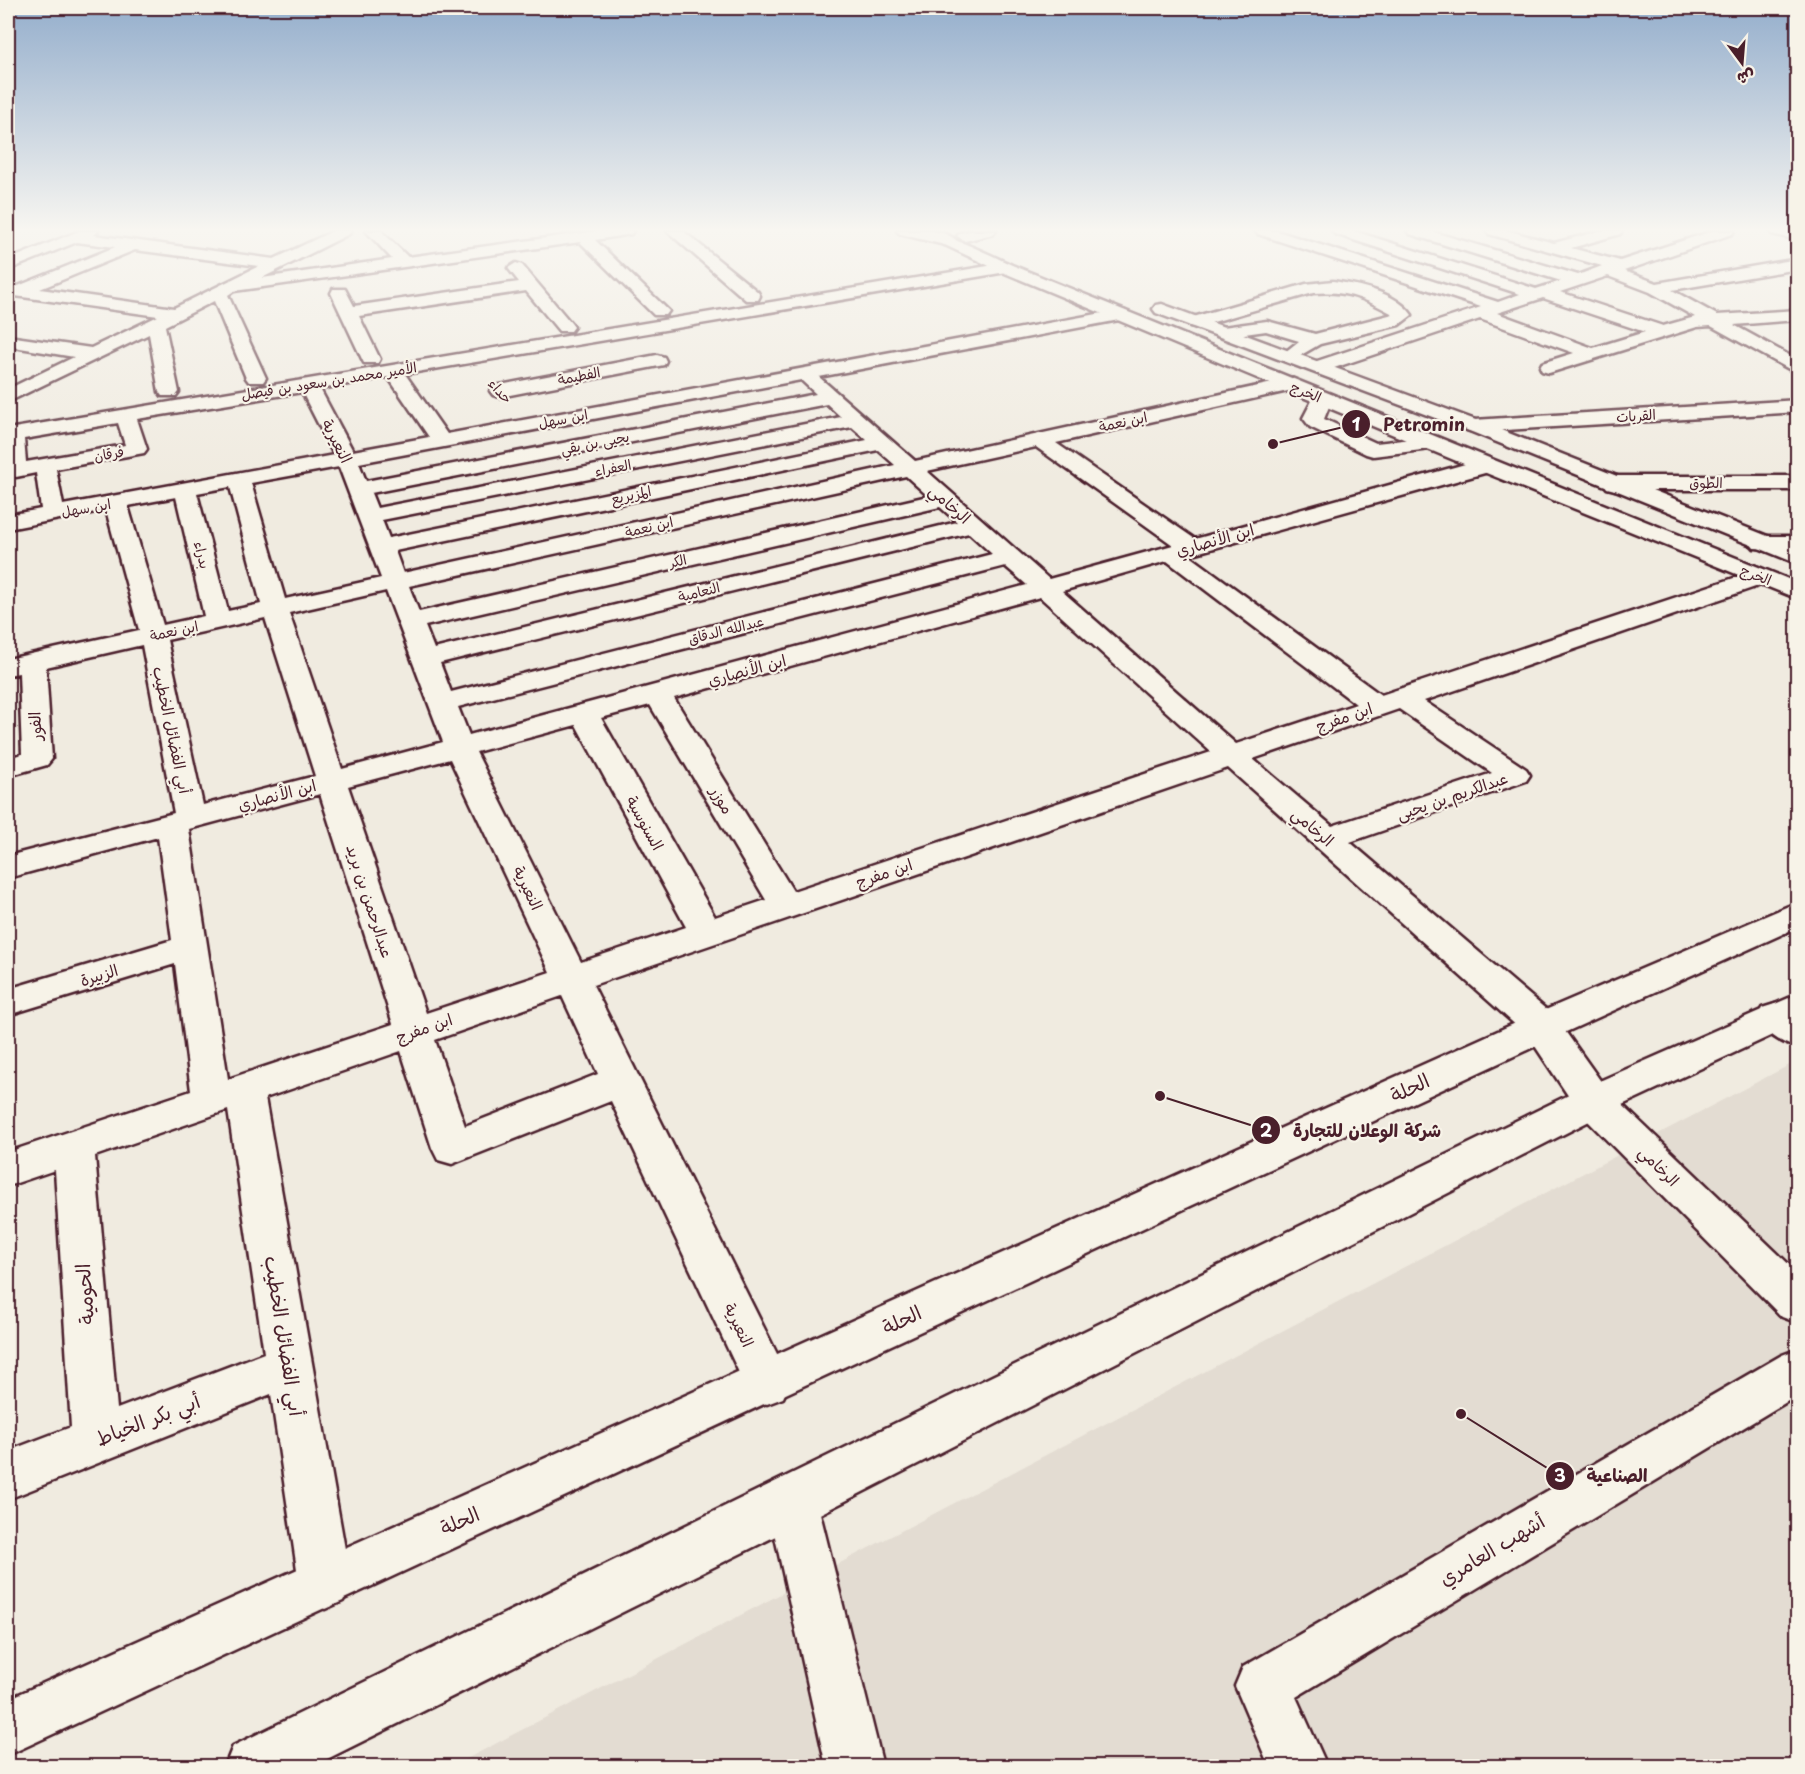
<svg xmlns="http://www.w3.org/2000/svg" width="1805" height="1774" font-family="'Playpen Sans','Playpen Sans Arabic',sans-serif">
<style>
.built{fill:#e3dcd2}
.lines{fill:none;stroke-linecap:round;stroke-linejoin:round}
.minor-casing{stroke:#4a1f2b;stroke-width:5}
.major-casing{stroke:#4a1f2b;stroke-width:5}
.highway-casing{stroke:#4a1f2b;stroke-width:5}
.minor{fill:#f7f3e8;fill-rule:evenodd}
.major{fill:#f7f3e8;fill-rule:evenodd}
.highway{fill:#f7f3e8;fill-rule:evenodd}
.labels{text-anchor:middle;stroke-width:4.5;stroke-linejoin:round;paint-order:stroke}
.far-street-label{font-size:14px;fill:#4a1f2b;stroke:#f7f3e8}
.street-label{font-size:16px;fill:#4a1f2b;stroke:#f7f3e8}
.near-street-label{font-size:20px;fill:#4a1f2b;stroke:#f7f3e8}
.leader{fill:none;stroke:#4a1f2b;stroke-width:2}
.callout-dot{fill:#4a1f2b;stroke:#f7f3e8;stroke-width:2}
.mark-label{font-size:18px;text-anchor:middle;font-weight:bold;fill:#fff}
.callout-label{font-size:18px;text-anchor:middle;font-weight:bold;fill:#4a1f2b;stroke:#f7f3e8;stroke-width:4.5;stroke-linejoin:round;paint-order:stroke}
</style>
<rect width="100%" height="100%" fill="#f0ebe0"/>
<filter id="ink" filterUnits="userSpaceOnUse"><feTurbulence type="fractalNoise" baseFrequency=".0167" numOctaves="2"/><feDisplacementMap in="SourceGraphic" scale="12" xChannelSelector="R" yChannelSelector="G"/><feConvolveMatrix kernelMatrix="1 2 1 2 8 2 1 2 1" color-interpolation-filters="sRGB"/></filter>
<g filter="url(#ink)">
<path class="built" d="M1797,1061V1766H453Z"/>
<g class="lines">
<g class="minor-casing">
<path id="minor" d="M79,231H98L94,235L274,259L333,231H352L349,234L262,278L392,259L366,231H381L408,257L597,231H633L631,234L595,240L669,311L666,315H654L580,242L234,291L228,295L266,378L263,382H249L246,378L214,301L165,326L179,392L176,396H162L159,392L149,334L8,402V389L74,357L8,346V336L91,348L158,316L8,295V285L18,286L115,247L77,242L8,270V260ZM135,250L259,266L174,308L40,289Z
M667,231H683L758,292L760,296L758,300H746Z
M969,231H996L993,234L965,241L957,236L960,233Z
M1255,231H1277L1498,302L1520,294L1335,234L1332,231H1354L1536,289L1561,281L1410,234L1407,231H1430L1578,275L1602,266L1489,234L1486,231H1509L1554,243L1600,231H1622L1620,234L1571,248L1620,261L1713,231H1734L1732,234L1624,271L1657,283L1798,259V269L1672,290L1717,315L1798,310V320L1734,325L1798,360V374L1711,326L1697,327L1549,373L1542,371L1540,367L1542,363L1574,353L1480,319L1325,371H1311L1309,367L1311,363L1481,307L1258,234ZM1608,276L1650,292L1695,317L1663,326L1560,292ZM1543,298L1645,332L1593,348L1497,313Z
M1769,231H1798V240L1772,234Z
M516,263L522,265L571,323L574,327L571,331H559L526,291L359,316L380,359L378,363H364L362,359L331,293L333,289H345L354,306L519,282L508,268Z
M1006,263L1014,268L1012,271L405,374L447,434L1119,310L1125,311L1128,315L1125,319L1119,320L819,377L915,461L1290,379L1297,381L1300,385L1297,389L1056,443L1195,539L1476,461L1484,460L1492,461L1495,466L1492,471L1189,555L1381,695L1752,572L1761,570L1770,572L1773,577L1770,582L1424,701L1526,769L1530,775L1526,781L1350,842L1555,1017L1607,1090L1798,1273V1323L1782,1317L1579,1112L1529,1037L1228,768L593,985L783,1366L790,1382L783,1398L767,1404L751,1398L611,1101L452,1164L438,1160L432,1148L401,1051L265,1098L351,1583L343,1601L325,1609L307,1601L299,1583L271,1394L8,1499V1451L71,1427L55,1170L8,1186V1152L191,1091L175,964L8,1015V989L172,940L158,837L8,878V856L174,813L142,645L46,667L52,759L47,765L8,776V758L22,754L19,673L8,675V659L139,630L106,510L8,529V515L41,509L36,473L16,477L8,474V429ZM388,377L429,437L353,451L320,389ZM801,380L816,394L366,481L359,463ZM302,392L334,455L63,505L56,469L144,453L147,449L137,419ZM827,404L841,417L377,508L371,493ZM118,423L125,445L26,462L24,439ZM852,427L867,440L389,538L382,520ZM1036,447L1173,545L1049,579L927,471ZM878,450L895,465L403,573L395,551ZM339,467L381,578L285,599L251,483ZM906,476L928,496L419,612L409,586ZM230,487L261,604L228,611L197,493ZM176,497L204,616L163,625L128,506ZM940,507L957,522L434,649L425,626ZM969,533L992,554L451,692L440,663ZM1167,561L1356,704L1236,744L1062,591ZM1005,566L1027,585L469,735L458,707ZM386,591L443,742L342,769L289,613ZM1040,597L1211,752L793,891L674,698ZM265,618L315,776L203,805L167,640ZM650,705L766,900L715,917L601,718ZM1399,709L1492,773L1332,826L1253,759ZM576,725L686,927L581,962L476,752ZM450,759L550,972L426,1013L348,786ZM320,794L393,1024L228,1079L189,829ZM562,996L598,1074L465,1126L435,1040ZM228,1110L264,1353L117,1409L95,1156Z
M1333,281C1359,285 1396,292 1412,315L1399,325L1320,344L1289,362L1282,360L1280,356L1299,341L1266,331L1223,337L1217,336L1214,332L1217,328L1223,327L1267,321L1315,334L1393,314C1364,298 1347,290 1313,293L1196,327L1190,326L1187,322L1190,318L1306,284Z
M657,355L664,357L666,361L664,365L500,397L493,395L490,391L493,387L500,385Z
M1322,393L1329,395L1332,399L1324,419L1376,443L1430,437L1437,439L1440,443L1437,447L1430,449L1373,456L1366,454L1310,427L1303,418L1315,395Z
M1798,400V412L1474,432L1467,430L1464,426L1467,422L1474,420Z
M1615,476H1798V490H1615L1607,488L1604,483L1607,478Z
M1762,536H1798V550L1754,548L1750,543L1754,538Z
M1775,1004L1788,1008L1798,1015V1048C1781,1043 1765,1033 1757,1018L1762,1008Z
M1798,1349V1395L1296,1697L1327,1766H1269L1235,1686L1243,1667L1782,1355Z
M792,1476L810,1483L817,1501L883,1766H826L767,1501L774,1483Z"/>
</g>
<g class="major-casing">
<path id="major" d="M897,231C939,228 975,248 1012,265L1798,583V599L1454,460L1000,271L945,245L900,234Z
M1162,304L1481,422L1798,548V564L1467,430L1156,313L1153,309L1156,305Z
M1798,902V927L1555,1037L8,1755V1699L1529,1017Z
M1798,994V1023L1607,1112L810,1519L313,1766H225L233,1746L1579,1090Z"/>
</g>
<g class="highway-casing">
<path id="highway" d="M915,231C929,230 948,231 958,242L955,245H945L918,234Z"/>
</g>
<use href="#minor" class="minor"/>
<use href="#major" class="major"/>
<use href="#highway" class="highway"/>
</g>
</g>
<linearGradient id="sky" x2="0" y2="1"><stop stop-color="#94aecc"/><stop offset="0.48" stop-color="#f8f6f1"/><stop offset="1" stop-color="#f8f6f1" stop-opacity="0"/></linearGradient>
<rect width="1805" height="479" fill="url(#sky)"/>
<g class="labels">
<g class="far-street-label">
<text transform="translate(579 376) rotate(-11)" y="5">الفطيمة</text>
<text transform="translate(329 381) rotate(-9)" y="5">الأمير محمد بن سعود بن فيصل</text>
<text transform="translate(500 391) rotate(48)" y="5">حداء</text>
<text transform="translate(1306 392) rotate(23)" y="5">الخرج</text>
<text transform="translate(1636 416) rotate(-4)" y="5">القريات</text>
<text transform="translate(563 419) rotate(-11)" y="5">ابن سهل</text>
<text transform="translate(1123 422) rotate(-12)" y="5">ابن نعمة</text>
<text transform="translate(595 443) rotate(-11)" y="5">يحيى بن بقي</text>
<text transform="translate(109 454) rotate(-10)" y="5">فرقان</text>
<text transform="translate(613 468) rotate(-11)" y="5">العفراء</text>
<text x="1706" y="488">الطوق</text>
<text transform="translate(631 495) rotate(-12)" y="5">المزيريع</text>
<text transform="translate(86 508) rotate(-10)" y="5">ابن سهل</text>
<text transform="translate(649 527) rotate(-13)" y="5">ابن نعمة</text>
<text transform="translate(202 555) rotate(76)" y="5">بدراء</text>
<text transform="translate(678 561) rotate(-13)" y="5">الكر</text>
<text transform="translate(1756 575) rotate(22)" y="5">الخرج</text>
<text transform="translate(699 592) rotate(-14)" y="5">النعامية</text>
<text transform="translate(726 630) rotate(-14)" y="5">عبدالله الدقاق</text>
<text transform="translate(174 631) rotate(-12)" y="5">ابن نعمة</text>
</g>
<g class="street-label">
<text transform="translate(337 441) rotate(63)" y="6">النعيرية</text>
<text transform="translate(950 504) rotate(42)" y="6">الرخامي</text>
<text transform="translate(1215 540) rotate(-16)" y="6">ابن الأنصاري</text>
<text transform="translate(747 670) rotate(-15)" y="6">ابن الأنصاري</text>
<text transform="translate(1344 717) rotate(-19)" y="6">ابن مفرج</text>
<text transform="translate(35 726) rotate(-93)" y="6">الفور</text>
<text transform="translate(172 730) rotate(78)" y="6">أبي الفضائل الخطيب</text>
<text transform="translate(277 795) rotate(-15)" y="6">ابن الأنصاري</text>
<text transform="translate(1452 796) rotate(-19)" y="6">عبدالكريم بن يحيى</text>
<text transform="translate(722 800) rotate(59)" y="6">موزر</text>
<text transform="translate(645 823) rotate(61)" y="6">السنوسية</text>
<text transform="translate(1313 827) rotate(41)" y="6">الرخامي</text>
<text transform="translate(884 873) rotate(-19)" y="6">ابن مفرج</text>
<text transform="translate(528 888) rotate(64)" y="6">النعيرية</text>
<text transform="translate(370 901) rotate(72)" y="6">عبدالرحمن بن بريد</text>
<text transform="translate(99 975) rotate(-17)" y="6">الزبيرة</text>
<text transform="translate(424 1028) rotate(-19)" y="6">ابن مفرج</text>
<text transform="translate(1659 1166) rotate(45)" y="6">الرخامي</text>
<text transform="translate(739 1325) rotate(64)" y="6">النعيرية</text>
</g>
<g class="near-street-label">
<text transform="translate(1410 1088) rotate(-25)" y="7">الحلة</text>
<text transform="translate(85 1294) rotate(-94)" y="7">الحومية</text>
<text transform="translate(902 1320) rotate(-25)" y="7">الحلة</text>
<text transform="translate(284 1336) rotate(81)" y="7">أبي الفضائل الخطيب</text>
<text transform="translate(148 1420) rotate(-21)" y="7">أبي بكر الخياط</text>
<text transform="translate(460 1521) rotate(-24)" y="7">الحلة</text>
<text transform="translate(1492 1550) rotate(-31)" y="7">أشهب العامري</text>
</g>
</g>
<path class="leader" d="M1273 444L1356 424M1160 1096L1266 1130M1461 1414L1560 1476"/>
<g class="callout-dot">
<circle cx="1273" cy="444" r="6"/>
<circle cx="1160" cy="1096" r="6"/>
<circle cx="1461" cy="1414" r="6"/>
<circle cx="1356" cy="424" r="15"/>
<circle cx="1266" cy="1130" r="15"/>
<circle cx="1560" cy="1476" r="15"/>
</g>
<g class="mark-label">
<text x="1356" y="431">1</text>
<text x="1266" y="1137">2</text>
<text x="1560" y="1482">3</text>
</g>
<g class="callout-label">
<text x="1424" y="431">Petromin</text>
<text x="1367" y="1137">شركة الوعلان للتجارة</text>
<text x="1617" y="1482">الصناعية</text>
</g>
<rect width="1805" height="1774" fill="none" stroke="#f7f3e8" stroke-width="30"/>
<rect x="15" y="15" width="1775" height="1744" fill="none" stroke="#4a1f2b" stroke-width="2" filter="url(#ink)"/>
<g transform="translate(1742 63) rotate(164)" stroke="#f7f3e8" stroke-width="4.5" paint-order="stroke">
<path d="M0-4.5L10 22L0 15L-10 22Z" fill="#4a1f2b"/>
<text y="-9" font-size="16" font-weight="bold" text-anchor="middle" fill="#4a1f2b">ش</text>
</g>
</svg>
